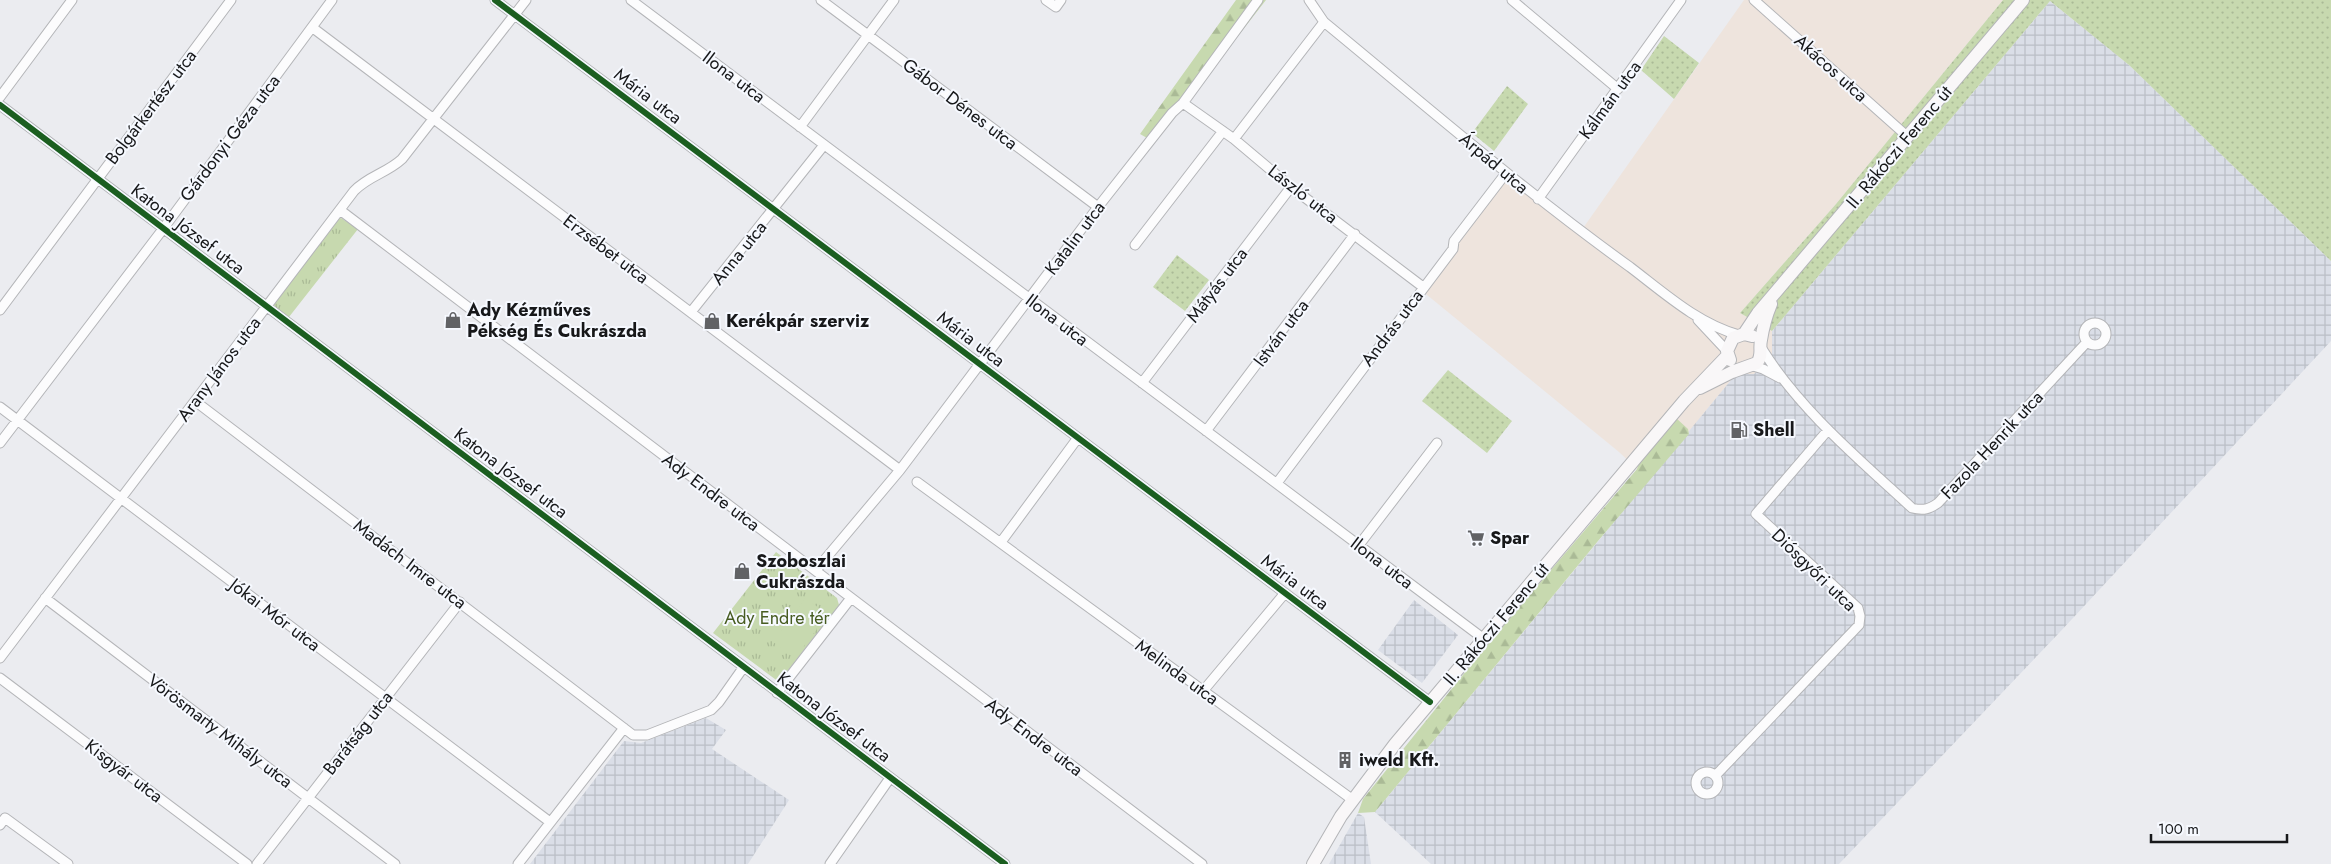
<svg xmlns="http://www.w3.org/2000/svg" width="2331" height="864" font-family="Jost,sans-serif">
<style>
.commercial{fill:#eee4dd}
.industrial{fill:url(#industrial-grid)}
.grass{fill:url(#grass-dots)}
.forest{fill:url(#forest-firs)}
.park{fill:url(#park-tufts)}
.pitch{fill:#c7d9af}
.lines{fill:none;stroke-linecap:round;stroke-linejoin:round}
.minor-casing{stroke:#b4b5b8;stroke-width:11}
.secondary-casing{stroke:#b4b5b8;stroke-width:14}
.minor{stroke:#fcfcfd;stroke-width:9}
.secondary{stroke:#f9f7f8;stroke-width:12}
.cycleway-casing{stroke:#f6f9ff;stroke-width:9}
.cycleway{stroke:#1b5e20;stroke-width:6}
.labels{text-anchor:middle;stroke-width:4;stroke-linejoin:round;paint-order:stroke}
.street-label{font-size:18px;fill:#17181a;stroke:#f6f9ff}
.poi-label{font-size:18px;font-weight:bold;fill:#17181a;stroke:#f6f9ff;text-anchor:start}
.park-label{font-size:18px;fill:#475c21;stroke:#f6f9ff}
</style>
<defs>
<pattern id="industrial-grid" width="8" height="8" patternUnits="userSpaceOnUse" patternTransform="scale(1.25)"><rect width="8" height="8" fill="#dadee7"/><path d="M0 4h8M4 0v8" fill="none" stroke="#babec6"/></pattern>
<pattern id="grass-dots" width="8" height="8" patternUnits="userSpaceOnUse" patternTransform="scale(1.25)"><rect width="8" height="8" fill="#c7d9af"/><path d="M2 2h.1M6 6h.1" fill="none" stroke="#aaba96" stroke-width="1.8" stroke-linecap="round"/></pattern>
<pattern id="forest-firs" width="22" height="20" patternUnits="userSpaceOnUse" patternTransform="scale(1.25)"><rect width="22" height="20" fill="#c7d9af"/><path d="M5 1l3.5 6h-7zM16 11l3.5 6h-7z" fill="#aaba96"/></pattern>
<pattern id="park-tufts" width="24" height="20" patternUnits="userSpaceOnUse" patternTransform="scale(1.25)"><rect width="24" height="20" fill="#c7d9af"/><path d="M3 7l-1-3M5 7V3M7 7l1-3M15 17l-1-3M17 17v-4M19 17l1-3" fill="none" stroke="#aaba96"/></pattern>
</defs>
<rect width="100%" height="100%" fill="#ebecf0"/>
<path class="commercial" d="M1744,0H2003L1836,204L1740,313L1772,331V357L1754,374H1736L1670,455L1637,469L1619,452L1421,290L1506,173L1581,231Z"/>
<path class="industrial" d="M2050,1L2129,65L2331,261V341L2059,633L1839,864H1431L1375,812L1736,374H1754L1772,357V331Z
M1414,600L1458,635L1422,683L1378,650Z
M706,718L726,730L712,749L789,800L748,864H530L624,741L641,743Z
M1358,813L1364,817L1371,864H1329Z"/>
<path class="grass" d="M2003,0H2331V261L2129,65L2050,1L1772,331L1740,313L1836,204Z
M1664,36L1699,63L1674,99L1641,70Z
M1507,86L1528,104L1494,151L1472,133Z
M1177,255L1209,280L1185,311L1153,287Z
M1448,370L1512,421L1487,453L1422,401Z"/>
<path class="forest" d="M1236,0H1266L1189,99L1147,138L1140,134Z
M1676,418L1688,429L1689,434L1598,541L1375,812L1358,813L1363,799L1487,645L1637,469L1640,461Z"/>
<path class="park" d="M341,218L358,229L289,317L271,305L337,219Z
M776,552L837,598L839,605L779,682L713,633Z"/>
<path class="pitch" d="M805,598L826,613L818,625L797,610Z
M795,612L817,629L795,658L773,642Z"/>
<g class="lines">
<g class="minor-casing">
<path id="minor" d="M495,0L1430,702
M631,0L1484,639
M821,0L1098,207
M1046,0L1056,7L1061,0
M1309,0L1324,22C1425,105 1524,191 1630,267C1663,292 1698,324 1739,335
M1512,0L1618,89
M1754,0L1908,137
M313,28L900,470
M0,97L72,0
M1183,103L1234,139L1291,187L1423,287
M0,105L1005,864
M800,127L894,0
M1234,139L1324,22
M1538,199L1681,0
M340,210L1202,864
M1135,245L1223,131
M0,310L231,0
M691,312L824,145
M1698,320L1727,351
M2084 334a11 11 0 1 1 22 0a11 11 0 1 1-22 0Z
M1762,349C1801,411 1859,459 1912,508C1924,511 1929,509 1938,503L2087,342
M1753,366L1763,369L1780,378
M1142,383L1291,187
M195,401L633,735H647L711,710L719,702L743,668
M0,407L550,822
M1206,431L1355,234
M0,443L163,229L332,0
M917,482L1353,800
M1277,483L1453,249L1454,241L1506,173
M1001,542L1077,439
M1359,545L1437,443
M816,570L900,470L1098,207L1172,113L1183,103L1258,0
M45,598L395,864
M0,658L354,191C368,176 387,173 402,159L526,0
M0,678L247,864
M1203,691L1285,593
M777,693L851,598
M1696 783a11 11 0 1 1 22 0a11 11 0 1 1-22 0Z
M1716,775L1859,625L1860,616L1858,608L1756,514L1828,430
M0,825L5,818L68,864
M257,864L460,602
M518,864L624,728
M830,864L890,778"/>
</g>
<g class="secondary-casing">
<path id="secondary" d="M1744,334L1758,313L2023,0
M1730,360L1727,351L1733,338L1744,334L1752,336
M1700,388L1732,372L1757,363C1763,355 1759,349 1761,340C1763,327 1766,316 1771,304
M1313,864L1341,816L1395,744L1684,401L1728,355"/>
</g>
<use href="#minor" class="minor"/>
<use href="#secondary" class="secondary"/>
<g class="cycleway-casing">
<path id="cycleway" d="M495,0L1430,702
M0,105L1005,864"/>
</g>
<use href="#cycleway" class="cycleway"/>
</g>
<defs>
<g id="shop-bare" transform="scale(1.35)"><path d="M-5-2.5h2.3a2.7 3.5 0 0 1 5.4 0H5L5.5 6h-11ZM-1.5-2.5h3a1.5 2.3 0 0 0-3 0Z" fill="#616265" stroke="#f6f9ff" stroke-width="2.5" paint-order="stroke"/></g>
<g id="fuel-bare" transform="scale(1.35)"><path d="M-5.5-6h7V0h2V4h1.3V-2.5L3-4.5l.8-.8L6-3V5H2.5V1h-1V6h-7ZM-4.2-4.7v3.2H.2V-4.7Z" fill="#616265" stroke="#f6f9ff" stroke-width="2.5" paint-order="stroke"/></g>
<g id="supermarket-bare" transform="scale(1.35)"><path d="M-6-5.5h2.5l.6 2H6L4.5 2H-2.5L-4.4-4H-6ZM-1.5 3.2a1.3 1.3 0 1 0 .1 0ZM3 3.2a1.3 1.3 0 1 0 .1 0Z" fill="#616265" stroke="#f6f9ff" stroke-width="2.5" paint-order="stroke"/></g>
<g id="building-bare" transform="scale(1.35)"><path d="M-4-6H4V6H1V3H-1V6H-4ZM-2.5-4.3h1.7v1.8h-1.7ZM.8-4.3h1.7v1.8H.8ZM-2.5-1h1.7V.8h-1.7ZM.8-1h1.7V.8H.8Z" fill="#616265" stroke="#f6f9ff" stroke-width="2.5" paint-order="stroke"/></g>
</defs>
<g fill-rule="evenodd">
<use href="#shop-bare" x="453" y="320"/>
<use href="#shop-bare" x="712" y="321"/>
<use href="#fuel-bare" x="1739" y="430"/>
<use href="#supermarket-bare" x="1476" y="538"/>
<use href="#shop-bare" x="742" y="571"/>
<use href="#building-bare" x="1345" y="760"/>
</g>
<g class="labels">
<g class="street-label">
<text transform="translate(1831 68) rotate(42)" y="6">Akácos utca</text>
<text transform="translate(734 77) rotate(37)" y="6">Ilona utca</text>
<text transform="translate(648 96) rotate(37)" y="6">Mária utca</text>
<text transform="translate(1610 100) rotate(-54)" y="6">Kálmán utca</text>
<text transform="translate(960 104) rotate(37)" y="6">Gábor Dénes utca</text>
<text transform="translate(151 107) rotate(-53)" y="6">Bolgárkertész utca</text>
<text transform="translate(230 138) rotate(-53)" y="6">Gárdonyi Géza utca</text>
<text transform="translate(1899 147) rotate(-50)" y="6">II. Rákóczi Ferenc út</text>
<text transform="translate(1494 163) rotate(40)" y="6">Árpád utca</text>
<text transform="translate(1303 194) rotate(38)" y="6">László utca</text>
<text transform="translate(188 229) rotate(37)" y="6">Katona József utca</text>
<text transform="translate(1075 238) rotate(-53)" y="6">Katalin utca</text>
<text transform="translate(606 249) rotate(37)" y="6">Erzsébet utca</text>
<text transform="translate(739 253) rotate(-51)" y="6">Anna utca</text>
<text transform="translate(1217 285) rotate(-53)" y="6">Mátyás utca</text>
<text transform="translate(1057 320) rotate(37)" y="6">Ilona utca</text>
<text transform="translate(1392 328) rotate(-53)" y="6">András utca</text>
<text transform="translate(1281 333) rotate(-53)" y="6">István utca</text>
<text transform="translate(971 339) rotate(37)" y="6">Mária utca</text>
<text transform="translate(219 369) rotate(-53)" y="6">Arany János utca</text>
<text transform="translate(1992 445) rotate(-47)" y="6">Fazola Henrik utca</text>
<text transform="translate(511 473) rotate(37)" y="6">Katona József utca</text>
<text transform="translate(711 492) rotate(37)" y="6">Ady Endre utca</text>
<text transform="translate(1382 563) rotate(37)" y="6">Ilona utca</text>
<text transform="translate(410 564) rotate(37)" y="6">Madách Imre utca</text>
<text transform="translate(1814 570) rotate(44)" y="6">Diósgyőri utca</text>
<text transform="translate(1295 582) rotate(37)" y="6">Mária utca</text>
<text transform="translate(275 615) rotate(37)" y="6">Jókai Mór utca</text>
<text transform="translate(1496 624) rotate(-50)" y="6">II. Rákóczi Ferenc út</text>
<text transform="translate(1177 672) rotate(36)" y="6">Melinda utca</text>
<text transform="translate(834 717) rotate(37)" y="6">Katona József utca</text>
<text transform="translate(220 731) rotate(37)" y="6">Vörösmarty Mihály utca</text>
<text transform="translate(358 733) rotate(-52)" y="6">Barátság utca</text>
<text transform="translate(1034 737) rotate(37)" y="6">Ady Endre utca</text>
<text transform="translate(124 771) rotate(37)" y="6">Kisgyár utca</text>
</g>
<g class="poi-label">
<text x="467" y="316">Ady Kézműves<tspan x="467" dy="21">Pékség És Cukrászda</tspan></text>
<text x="726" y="327">Kerékpár szerviz</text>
<text x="1753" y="436">Shell</text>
<text x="1490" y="544">Spar</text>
<text x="756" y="567">Szoboszlai<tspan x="756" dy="21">Cukrászda</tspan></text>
<text x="1359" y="766">iweld Kft.</text>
</g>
<g class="park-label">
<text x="777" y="624">Ady Endre tér</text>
</g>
</g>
<path d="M2151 834v8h136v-8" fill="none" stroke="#17181a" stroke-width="2.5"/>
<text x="2158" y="834" font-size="15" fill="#17181a" stroke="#f6f9ff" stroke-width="4" paint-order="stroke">100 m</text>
</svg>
